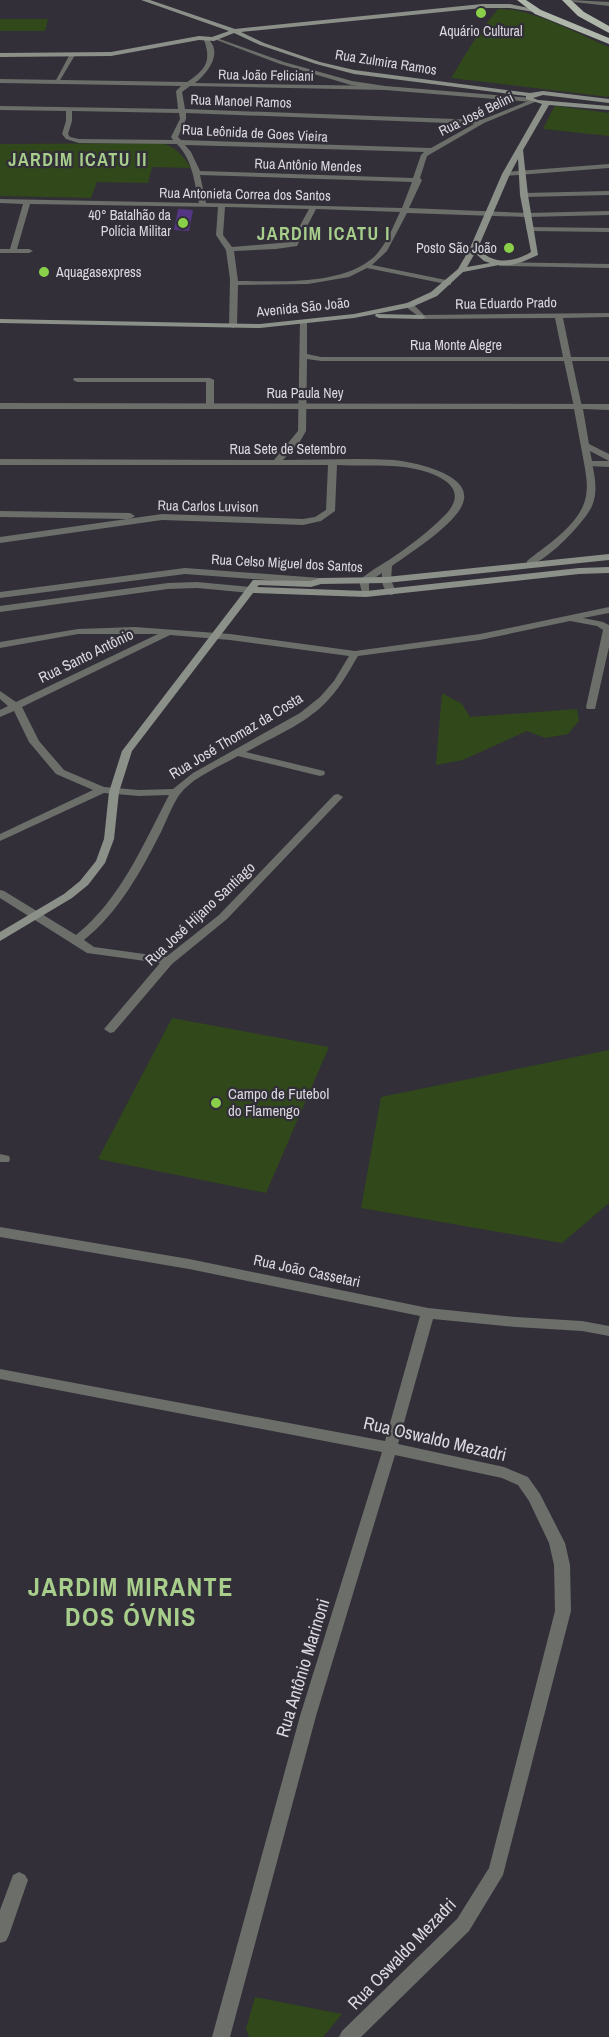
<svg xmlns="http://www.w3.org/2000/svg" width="609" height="2037" font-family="'Archivo Narrow',sans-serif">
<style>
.green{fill:#30481a}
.building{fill:#553685}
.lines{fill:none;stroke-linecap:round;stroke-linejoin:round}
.pedestrian{fill:#6b6e69;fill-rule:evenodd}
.minor{fill:#6b6e69;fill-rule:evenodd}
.tertiary{fill:#6b6e69;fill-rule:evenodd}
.secondary{fill:#8b9088;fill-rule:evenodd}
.trunk{fill:#afb6aa;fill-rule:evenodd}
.poi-dot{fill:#89cf49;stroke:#322f39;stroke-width:2}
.labels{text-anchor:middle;stroke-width:4.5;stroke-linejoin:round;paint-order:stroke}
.far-poi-label{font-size:14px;fill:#dbd9df;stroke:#322f39;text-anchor:end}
.far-street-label{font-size:14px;fill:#dbd9df;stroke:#322f39}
.street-label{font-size:15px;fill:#dbd9df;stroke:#322f39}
.poi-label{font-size:15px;fill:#dbd9df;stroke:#322f39;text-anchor:start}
.far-district-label{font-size:18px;font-weight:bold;letter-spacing:1.5px;fill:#a7ce8b;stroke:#322f39}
.near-street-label{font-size:18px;fill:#dbd9df;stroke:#322f39}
.near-district-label{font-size:26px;font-weight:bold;letter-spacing:1.5px;fill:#a7ce8b;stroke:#322f39}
</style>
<rect width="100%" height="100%" fill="#322f39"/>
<path class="green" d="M498,9C529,7 580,35 609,47V97L451,78L478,34Z
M0,19H48L45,31H0Z
M557,106L609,113V136L543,129L554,107Z
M161,143C177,147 182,155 191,168L152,167L148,183L97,182L91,198L0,196V144Z
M442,693L462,704L470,717L577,709L579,721L568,734L545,738L527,731L463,760L436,765Z
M172,1018L329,1047L266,1193L98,1159Z
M609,1050V1203L562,1243L361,1208L381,1097Z
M255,1997L342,2014L323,2037H249L246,2029Z"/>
<path class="building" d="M178,209L193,210L189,231L174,230Z"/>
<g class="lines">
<path class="pedestrian" d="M70,54L75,55L59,82H55Z"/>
<path class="minor" d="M571,0L609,2V6L574,2Z
M207,38C224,52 208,73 195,83L385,86L388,88L385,90L190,86L182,92L185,109L481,120L531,100H535V102L484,123L427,156L420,178L422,180L409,208L527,213L609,211V215L527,217L407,213L387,251L372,265L451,281V285L367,268L349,277L308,284L238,285L237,326L233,328L229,326L230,279L226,250L216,235L218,207L30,204L17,249H29L33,251L29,253H0V249H10L23,204L0,203V199L199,203C194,181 193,161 177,144L79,143L66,139L62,134L66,121V111L0,110V106L178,109L176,91L181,86L0,83V79L187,82C205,70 212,62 204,40ZM72,111L179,113L180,119L171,137L173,140L79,139L70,137L68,134L72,121ZM186,113L474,124L431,148L181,140L178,137L186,119ZM185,145L424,152L421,155L413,178L200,171L191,152ZM200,175L412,182L402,208L206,203ZM225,207L309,209L291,242L232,247L223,235ZM316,209L400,212C393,227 386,245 374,257C341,286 279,281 238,281L234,251L276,249L297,246Z
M609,164V168L506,176L502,174L506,172Z
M609,191V195L524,197L520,195L524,193Z
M527,227L609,228V232L530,231L526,229Z
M499,262L609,264V268L502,266H499Z
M406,303H412L424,315L609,313V317L563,318L571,357H609V361H572L582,407L578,410L574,407L564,361H321L307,359L306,431L299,443L283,460C320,460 357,458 394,460C413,462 474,474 463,503C456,524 410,553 392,566L391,580L396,592L394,594L391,595C383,592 381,580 382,573L369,582V596H363L359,581C367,573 379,566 389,560C407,548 427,533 443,517C480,482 421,467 392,466C374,465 356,466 337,465L335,511L321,521L303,525L162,520L0,543V537L162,514L303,519L315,517L326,510L328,465H0V459L274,460L298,431L300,320L307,322V354L321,357H563L555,318L422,319L406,307Z
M74,378H210L214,380V406L210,409L206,406V382H77L73,380Z
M588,460L592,463C595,477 598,492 592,506C586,521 542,567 527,565V561C548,544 581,524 586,496C588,485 586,474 584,463Z
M0,511L130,513L135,516L130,519L0,517Z
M185,568L320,578L325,581L320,584L185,574L0,598V592Z
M197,582L251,587L256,590L251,593L197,588L168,589L0,612V606L168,583Z
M609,607V613L583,618L603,622L609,625V647L595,709H587L586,707L603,630L597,626L570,621L480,640L358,656C349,671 341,686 329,699C308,723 273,737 246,752L324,771L325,773L324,775L320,776L238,756C219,767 193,777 180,794C172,805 167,820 161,832C141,871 119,912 84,940L94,947L166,957L219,915L334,795L338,794L343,797L227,919L172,964L114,1032L110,1033L104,1029L160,963L87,953L0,898V890L4,891L76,935C120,900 143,845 169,795L139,796L104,793L0,841V834L93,790L56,774L29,742L14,711L0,717V710L8,706L0,699V691L16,702L158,634H78L0,648V642L78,629L135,627L230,634L355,651L480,634ZM170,635L230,640L349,656L334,681L320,697L300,713L193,773L173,789L139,790L104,787L64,770L39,741L22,707Z
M0,1154L9,1156L10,1159L9,1162H0Z
M0,1227L189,1259L428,1308L516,1317L582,1321L609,1326V1336L582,1331L516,1327L433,1319L398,1444L504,1467L528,1477L540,1494L565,1543L570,1565L571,1611L503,1875L469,1931L361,2037H339L342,2031L457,1919L489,1868L555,1611L554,1565L549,1543L529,1501L518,1485L502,1478L395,1455L316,1716L230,2037H212L300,1716L382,1452L0,1379V1369L385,1441L420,1316L189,1269L0,1237Z
M19,1872L25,1875L28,1880L9,1935L6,1941L0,1943V1910L13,1875Z"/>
<path class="tertiary" d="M214,37L284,62L352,81L385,86L532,98L535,100L532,102L385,90L351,85L280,64L214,39Z
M0,403L609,404V410L583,409L589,444L609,454V461L590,451L592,461H609V467L588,466L584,463L574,409H0Z"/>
<path class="secondary" d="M141,0H150L235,29L482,4H510L538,10L540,13L510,8H482L241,32L264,43L320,62L354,70L530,93L543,91L609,99V103L543,95L533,98L538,100L609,106V110L549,105L523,150L528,195L538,255L522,262L511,265H499L463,272L437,296L412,307L354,318L260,328L0,323V319L260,324L354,314L407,303L431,292L458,269L470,248L502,174L542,104L526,99V96L354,74L316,64L260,45L234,33L214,41L199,40L111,56L0,57V53L111,52L199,36L212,37L229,31ZM518,159L520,195L531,252C513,263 492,265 478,248L510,174ZM475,253L484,261L490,263L467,267Z
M376,314L422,315L426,317L422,319L379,318L375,316Z
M609,554V560L386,583L321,584L311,587L259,585L257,587L366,591L579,568L609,567V573L579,574L366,597L253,593L132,751L119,792L114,839L105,863L88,885L72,898L0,941V932L64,894L80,881L96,861L104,839L109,792L122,751L253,580L310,581L320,578L386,577Z"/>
<path class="trunk" d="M517,0H526L541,10L609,38V44L535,14Z
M562,0H571L584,12L609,26V33L578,16Z"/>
</g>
<g class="poi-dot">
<circle cx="481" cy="13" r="6"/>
<circle cx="183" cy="223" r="6"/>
<circle cx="509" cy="248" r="6"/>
<circle cx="44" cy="272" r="6"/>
<circle cx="216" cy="1103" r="6"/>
</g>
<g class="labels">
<g class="far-poi-label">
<text x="481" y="36" text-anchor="middle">Aquário Cultural</text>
<text x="171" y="220">40° Batalhão da<tspan x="171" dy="16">Polícia Militar</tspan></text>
<text x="497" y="253">Posto São João</text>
<text x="56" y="277" text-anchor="start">Aquagasexpress</text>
</g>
<g class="far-street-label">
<text transform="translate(386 62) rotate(9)" y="5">Rua Zulmira Ramos</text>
<text transform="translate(266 75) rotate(1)" y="5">Rua João Feliciani</text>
<text transform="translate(241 101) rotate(2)" y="5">Rua Manoel Ramos</text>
<text transform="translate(476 114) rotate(-26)" y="5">Rua José Belini</text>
<text transform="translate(255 133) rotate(3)" y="5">Rua Leônida de Goes Vieira</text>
<text transform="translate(308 165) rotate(2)" y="5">Rua Antônio Mendes</text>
<text transform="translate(245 194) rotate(1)" y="5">Rua Antonieta Correa dos Santos</text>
<text transform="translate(506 303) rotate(-1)" y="5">Rua Eduardo Prado</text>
<text transform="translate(303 307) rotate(-6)" y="5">Avenida São João</text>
<text x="456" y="350">Rua Monte Alegre</text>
<text x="305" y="398">Rua Paula Ney</text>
<text x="288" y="454">Rua Sete de Setembro</text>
<text transform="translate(208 506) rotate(1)" y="5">Rua Carlos Luvison</text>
<text transform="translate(287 563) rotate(3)" y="5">Rua Celso Miguel dos Santos</text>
</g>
<g class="street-label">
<text transform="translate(86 656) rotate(-26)" y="5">Rua Santo Antônio</text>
<text transform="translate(236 736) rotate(-31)" y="5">Rua José Thomaz da Costa</text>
<text transform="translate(200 914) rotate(-43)" y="5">Rua José Hijano Santiago</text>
<text transform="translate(307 1271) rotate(12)" y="5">Rua João Cassetari</text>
</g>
<g class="poi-label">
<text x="228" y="1099">Campo de Futebol<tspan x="228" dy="17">do Flamengo</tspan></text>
</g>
<g class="far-district-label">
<text x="78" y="166">JARDIM ICATU II</text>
<text x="324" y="240">JARDIM ICATU I</text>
</g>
<g class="near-street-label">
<text transform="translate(435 1439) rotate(13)" y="6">Rua Oswaldo Mezadri</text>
<text transform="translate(303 1668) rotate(-73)" y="6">Rua Antônio Marinoni</text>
<text transform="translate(402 1954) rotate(-46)" y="6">Rua Oswaldo Mezadri</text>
</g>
<g class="near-district-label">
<text x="131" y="1596">JARDIM MIRANTE<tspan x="131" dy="30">DOS ÓVNIS</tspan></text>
</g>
</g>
</svg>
